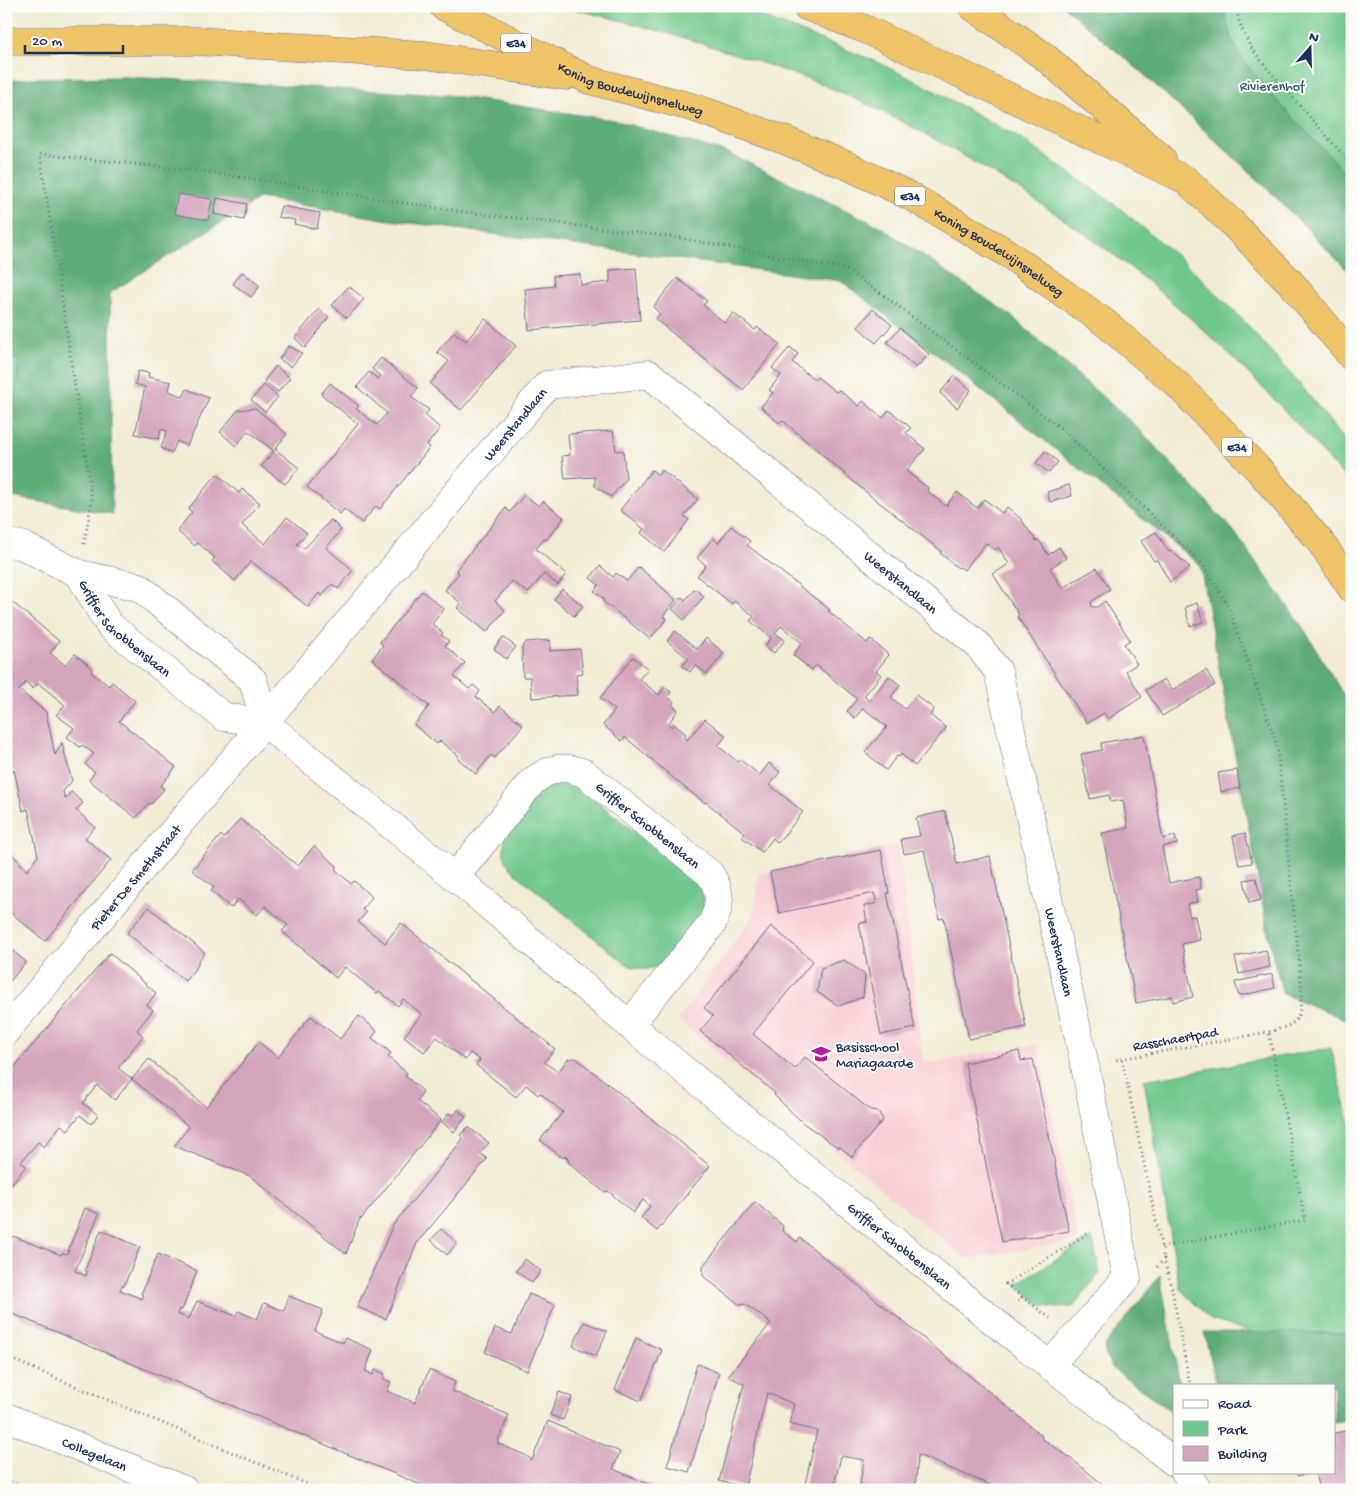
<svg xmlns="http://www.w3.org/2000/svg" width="1358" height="1496" font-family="'Gochi Hand',sans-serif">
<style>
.built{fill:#f7cfd4}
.green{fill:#70c78d;stroke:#467b76}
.forest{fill:#5cac78;stroke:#3c6e6b}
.building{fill:#d4a4bb}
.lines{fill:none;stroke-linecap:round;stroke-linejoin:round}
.minor-casing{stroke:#667187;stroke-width:29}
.highway-casing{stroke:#667187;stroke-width:29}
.path{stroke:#667187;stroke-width:3;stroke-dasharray:1 4;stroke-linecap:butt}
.minor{stroke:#fff;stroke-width:28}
.highway{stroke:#f0c469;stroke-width:28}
.labels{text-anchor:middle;stroke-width:4;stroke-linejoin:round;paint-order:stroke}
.shield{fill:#fdfcf7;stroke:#5f6c8c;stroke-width:1}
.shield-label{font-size:12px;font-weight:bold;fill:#1b2f5e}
.park-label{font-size:14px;fill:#355d6c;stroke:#fdfcf7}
.street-label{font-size:14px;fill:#1b2f5e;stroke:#fdfcf7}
.poi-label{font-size:14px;fill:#1b2f5e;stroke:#fdfcf7;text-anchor:start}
</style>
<rect width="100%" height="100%" fill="#fdfcf7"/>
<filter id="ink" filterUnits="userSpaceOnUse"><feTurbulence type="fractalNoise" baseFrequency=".02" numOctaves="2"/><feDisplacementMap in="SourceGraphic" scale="10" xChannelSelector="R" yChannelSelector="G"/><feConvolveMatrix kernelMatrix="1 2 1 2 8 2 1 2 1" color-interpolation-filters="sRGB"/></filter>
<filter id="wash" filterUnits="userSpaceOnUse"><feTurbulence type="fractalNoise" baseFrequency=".0096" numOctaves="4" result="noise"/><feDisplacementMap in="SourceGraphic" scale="20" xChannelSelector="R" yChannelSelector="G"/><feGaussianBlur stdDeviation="1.12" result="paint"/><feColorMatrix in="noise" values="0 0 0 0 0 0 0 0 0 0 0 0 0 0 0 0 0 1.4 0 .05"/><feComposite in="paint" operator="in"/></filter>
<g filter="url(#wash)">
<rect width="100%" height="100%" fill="#f1ebd4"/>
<path class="built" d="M899,845L923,1064L1037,1044L1079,1241L966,1259L678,1020L753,916L759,873Z"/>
<path class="green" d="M560,6H729L766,18L875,61L922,84L1021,139L1117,206L1184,262L1245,322L1303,388L1352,449V486C1289,413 1222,342 1147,281C1111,251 1071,224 1032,198C964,154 894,114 819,83C801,76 783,71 765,64C698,41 629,21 560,6Z
M1063,6H1352V275L1268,189L1139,70Z
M6,358L19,359L6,466Z
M558,782C568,782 574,784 582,789L696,882C704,892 705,900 703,913L663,963C650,971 638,971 625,963L516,874C492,851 507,833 524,813C535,799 541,789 558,782Z
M1331,1048L1352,1131V1343L1305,1348L1211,1320L1180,1289L1144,1080Z
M1092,1237L1100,1273L1073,1307L1057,1308L1040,1305L1016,1284Z"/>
<path class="forest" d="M1063,6H1223L1231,38L1243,60L1265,88L1352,180V275L1268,189L1139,70Z
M127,77L447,95L613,120L728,153L881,227L1010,315L1137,427L1233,530L1304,629L1352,709V1022L1283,994L1271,949L1200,565L935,353L841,281L389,220L260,198L110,293L112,514L6,496V466L19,360L6,358V81L32,78Z
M1160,1275L1180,1385H1174V1413L1113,1369L1106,1356L1104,1346Z
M1204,1332L1352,1333V1420L1334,1423V1385H1217Z"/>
<g id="blocks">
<path class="building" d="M178,194L212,199L208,220L174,214Z
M217,198L247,204L244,220L214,214Z
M281,206L320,213L317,229L294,224L295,220L278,217Z
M636,268L640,320L529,330L525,289L554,286L553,276L580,274L581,285L610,282V270Z
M242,272L260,286L251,297L233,284Z
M677,278L707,301L703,305L725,323L733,313L755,330L757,327L780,344L743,390L655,319L660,314L653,307Z
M349,286L364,299L347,318L332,305Z
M319,309L329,317L305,348L295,338Z
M873,309L892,325L876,343L858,327Z
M485,319L516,346L461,410L430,384L449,361L437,352L454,332L466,341Z
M900,328L929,354L916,368L887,342Z
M289,346L302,353L291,367L279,359Z
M790,347L798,354L792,362L815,380L817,377L836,392L839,390L859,406L863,401L883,418L889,410L911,428L906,433L925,449L906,471L928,488L927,491L946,506L957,492L977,508L984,499L1002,513L1007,507L1021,519L1036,541L1039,540L1048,555L1059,547L1066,558L1050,568L1062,588L1097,568L1110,589L1091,602L1092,607H1097L1105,601L1130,640L1124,644L1137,664L1126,671L1142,697L1108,719L1104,713L1087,723L1017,616L1019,615L993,574L1009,564L998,547L995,550L986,543L964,570L960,567L958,568L940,553L941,551L861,488L782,420L779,423L761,407L773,393L769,390L781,375L772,368Z
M381,358L418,388L411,397L429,410L425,415L440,428L427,445L430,447L380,509L376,506L362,523L344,509L340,514L307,487L358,424L321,394L330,383L359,406L356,409L377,425L387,413L357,387L369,372L378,379L380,376L372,369Z
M276,366L290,378L278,392L264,381Z
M138,371L149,373L148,377L171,382L169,391L183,397L187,389L209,398L187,446L177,441L172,453L161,448L167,431L161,429L159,439L135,434L145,387L135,384Z
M954,376L971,390L957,408L940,393Z
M264,385L278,397L265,412L251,400Z
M255,408L287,434L275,449L299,468L285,484L261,466L274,451L248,431L236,446L220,432L238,410Z
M613,431L616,451L623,450L626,479L611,497L595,486V477L565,479L562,456L570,455L568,434Z
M1045,451L1058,462L1049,473L1036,463Z
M652,470L658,475L662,470L698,499L684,516L689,520L664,552L641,533L644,529L620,510Z
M217,474L239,493L242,489L260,503L242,525L265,544L287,517L307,533L297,544L304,549L331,520L341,530L326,548L353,570L338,589L332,584L322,596L319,593L308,607L251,561L235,581L212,561L215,558L198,543L195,546L177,531L192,512L188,509Z
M1069,485L1072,496L1050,502L1047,492Z
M524,495L539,506L543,501L564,518L546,540L544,539L536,549L566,574L558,585L544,574L528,593L512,581L495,601L505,610L487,632L457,608L461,603L445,590L459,573L456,570L506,508L510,512Z
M731,526L750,541L747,545L830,610L828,611L867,643L870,639L889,655L876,671L881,675L864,696L869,701L889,676L900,685L891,697L905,709L916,695L934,709L930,715L946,728L915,766L901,754L899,757L897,756L886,770L865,752L887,727L863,708L855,718L847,711L857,699L816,665L812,670L793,655L802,643L781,626L775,633L785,640L774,653L765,646L771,638L750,621L754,616L734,601L732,604L697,576L706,565L697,558L713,538L718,543Z
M1156,532L1169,552L1171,551L1190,567L1170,582L1157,560L1154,561L1141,541Z
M600,566L613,577L616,573L627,581L639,567L676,600L663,616L667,619L650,639L603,601L604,599L594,591L599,585L590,578Z
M562,589L583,606L574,616L554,599Z
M695,589L704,596L684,620L672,609L682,597L685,600Z
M422,591L444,609L432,624L443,633L441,635L449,641L445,646L465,663L454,676L469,689L473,685L480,691L476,697L495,712L500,706L523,725L495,758L491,755L476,774L457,758L459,756L440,741L437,744L414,725L429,706L372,659L383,645L380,642Z
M6,597L59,641L50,653L65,665L75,654L93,669L91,672L109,686L112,682L135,701L119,721L176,767L160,786L164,789L151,804L149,803L136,818L89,780L95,772L85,764L94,754L82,745L80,747L67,737L74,728L56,715L65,705L38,683L33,689L26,682L19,690L46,712L55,755L62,743L72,781L63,791L65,799L71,792L83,803L76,810L95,827L85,838L111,860L45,941L6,909V847L27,871L38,856L28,809L23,811L14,770L6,780Z
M1197,603L1203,622L1190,626L1185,607Z
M675,631L697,649L706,638L724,653L707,674L695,665L690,672L682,666L689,659L667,641Z
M503,637L516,647L506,659L494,649Z
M550,640V651L580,649L583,673L576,674L578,695L532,698L530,677H523L522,648L526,642Z
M633,657L648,669L639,679L659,695L665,687L671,692L668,697L674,702L672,705L678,710L668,724L672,727L674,724L686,734L684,737L687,740L705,719L726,736L718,746L738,762L740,760L760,775L769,763L780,772L770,785L803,812L778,843L773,838L762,852L742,837L745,833L706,802L705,803L684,787L625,737L622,741L603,725L615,710L600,698Z
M1206,670L1215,685L1162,716L1146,690L1164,679L1172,690Z
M1144,735L1163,839L1175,836L1177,844L1162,847L1169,883L1199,877L1201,889L1195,890L1198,902L1187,904L1190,917L1195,916L1200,940L1182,944L1193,997L1173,1002L1172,996L1136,1003L1102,833L1128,828L1123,800L1111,802L1109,795L1090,799L1081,754L1102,750L1101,743Z
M1237,770L1240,788L1221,792L1218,773Z
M945,811L957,864L990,856L1026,1027L969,1039L944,918L939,919L924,850L904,854L901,839L920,836L916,818Z
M240,819L298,866L314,846L337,866L335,869L351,884L354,881L372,897L362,909L366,913L358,922L385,943L401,923L555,1049L544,1062L558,1072L568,1059L576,1058L710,1166L657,1231L641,1218L650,1206L643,1200L633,1213L608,1191L604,1192L569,1163L568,1159L565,1156L563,1158L540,1140L563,1112L540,1093L538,1095L526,1085L516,1097L476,1065L480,1060L470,1053L465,1060L437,1037L424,1052L404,1036L422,1014L403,999L398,1006L379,991L377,993L345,967L336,978L282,931L288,925L265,906L257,915L238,899L231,908L211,891L214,887L192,870L221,835L224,838Z
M1245,833L1252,863L1239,865L1233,836Z
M881,850L889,893H887L915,1028L881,1035L859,923L867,922L864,906L877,903L874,893L779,913L770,872Z
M1256,878L1261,900L1249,903L1244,880Z
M149,907L205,953L198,961V965L185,981L127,933Z
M771,926L813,961L753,1034L795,1069L805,1057L870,1110L878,1111L883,1120L852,1157L839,1146V1148L803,1123L774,1095L775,1093L700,1031L713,1016L704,1008Z
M6,945L26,962L6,986Z
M1266,950L1270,967L1239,974L1235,957Z
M110,953L156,993L147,1005L153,1010L137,1030L143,1036L118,1068L132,1079L149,1059L206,1107L259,1042L278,1058L311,1016L340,1039L359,1016L377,1031L372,1038L391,1053L388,1057L407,1073L405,1076L423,1091L417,1101L441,1120L361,1219L360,1218L346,1254L250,1176L174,1146L189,1127L132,1079L115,1100L97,1085L83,1103L98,1115L91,1124L80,1115L68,1130L61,1125L44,1147L38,1142L21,1162L26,1166L8,1188L6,1186V1077Z
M844,960L865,975L863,997L839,1006L817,992L821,968Z
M1272,974L1275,988L1239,996L1235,982Z
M1019,1051L1021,1061L1033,1059L1069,1231L1002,1242L965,1063Z
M458,1110L466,1117L454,1132L442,1122L449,1113L453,1116Z
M468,1127L489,1143L480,1153L487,1159L417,1243L386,1319L357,1307L393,1225L463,1139L460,1135Z
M755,1202L783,1226L782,1231L797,1242L800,1238L1014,1412L1042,1436L1041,1438L1065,1454L1110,1490H1030L1023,1483L1017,1490H1002L918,1455L915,1490H859L864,1460L841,1456L833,1490H805L804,1489L817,1431L789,1424L794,1404L767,1393L745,1487L719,1481L744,1384L728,1376L771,1323L745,1304L740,1305L703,1276V1266Z
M85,1208L99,1214L75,1271L86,1276L87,1272L85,1270L101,1230L140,1247L124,1286L122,1285L120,1290L142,1299L144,1295L141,1294L158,1254L197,1271L182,1310L179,1309L177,1314L189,1319L197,1301L236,1316L238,1311L257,1319L264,1303L284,1311L289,1296L323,1310L315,1331L343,1343L345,1338L373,1350L365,1371L373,1375L375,1370L385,1374L383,1379L391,1382L387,1391L415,1403L429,1370L455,1382L452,1391L509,1415L497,1443L525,1455L532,1460L548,1421L620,1452L613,1469L653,1486L652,1490H433L6,1311V1253L13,1236L61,1255L62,1253L67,1254Z
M441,1229L457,1243L447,1255L431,1240Z
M525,1259L541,1271L532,1283L516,1271Z
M529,1294L555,1305L527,1371L485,1352L495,1328L512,1334Z
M584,1322L607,1331L596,1356L573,1346Z
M636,1338L662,1350L641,1401L615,1390Z
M697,1364L719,1373L689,1472L667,1466Z
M559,1392L572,1397L563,1420L550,1415Z
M1352,1430V1490H1319L1315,1472H1334V1433Z
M1296,1472H1312V1473L1297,1476Z"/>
</g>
</g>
<g filter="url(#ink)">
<use href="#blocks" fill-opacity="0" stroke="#667187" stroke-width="1"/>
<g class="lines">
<g class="minor-casing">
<g id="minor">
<path d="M6,543L21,545L79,574L139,587L253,680L265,723"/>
<path id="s1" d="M79,574L109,625L224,717L265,723L455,877L646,1039L997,1324L1174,1462"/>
<path id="s2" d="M455,877L533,781C552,767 562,765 584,773L710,874C722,893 721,904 712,924L629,1025"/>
<path id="s3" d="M6,1031L547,385L649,374L977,644L998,671L1085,1066L1127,1278L1049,1366"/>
<path id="s4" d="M6,1417L184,1490"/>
<path d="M1185,1472L1198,1490"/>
</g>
</g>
<g class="highway-casing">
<g id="highway">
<path id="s5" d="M443,6L589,80L695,108L784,140L848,166L912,197L1007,253L1104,322L1178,385L1259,470L1322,544L1352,589"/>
<path d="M806,6L867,30L1186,180L1231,222L1291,283L1352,357"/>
<path d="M972,6L1045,57L1162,159"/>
<path d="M6,41H196L425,55L566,76"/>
</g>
</g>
<path class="path" d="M1235,6L1240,24L1250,46L1266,67L1352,165
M84,544L92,500L40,154L200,171L464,212L674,237L845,269L882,294L1063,430L1202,564L1228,606L1277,745L1302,992C1299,1023 1299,1023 1269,1032L1115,1060
M1122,1059L1164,1259
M1161,1247L1305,1220L1269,1032
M1157,1267L1164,1259L1172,1290L1190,1385
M1022,1297L1006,1284L1087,1234
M1018,1301L1022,1297L1050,1318
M6,1357L321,1490
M6,1480L30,1490
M1229,1482L1234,1490"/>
<use href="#minor" class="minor"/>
<use href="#highway" class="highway"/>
</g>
</g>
<defs>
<g id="school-bare" transform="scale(1.5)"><path d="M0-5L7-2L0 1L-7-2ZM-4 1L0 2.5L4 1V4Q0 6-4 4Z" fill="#b5179e" stroke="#fdfcf7" stroke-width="2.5" paint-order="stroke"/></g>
</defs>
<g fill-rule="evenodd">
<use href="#school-bare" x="821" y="1054"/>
</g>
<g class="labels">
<g class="shield">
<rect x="501" y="33.5" width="30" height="19" rx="4"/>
<rect x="895" y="186.5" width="30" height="19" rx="4"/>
<rect x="1222" y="437.5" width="30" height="19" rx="4"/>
</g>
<g class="shield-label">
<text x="516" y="47">E34</text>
<text x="910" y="200">E34</text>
<text x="1237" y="451">E34</text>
</g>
<g class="park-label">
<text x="1272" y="90">Rivierenhof</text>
</g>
<g class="street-label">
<text dy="5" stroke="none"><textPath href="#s5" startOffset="206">Koning Boudewijnsnelweg</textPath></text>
<text dy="5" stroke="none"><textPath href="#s5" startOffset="611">Koning Boudewijnsnelweg</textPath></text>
<text dy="5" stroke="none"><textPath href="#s3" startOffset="792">Weerstandlaan</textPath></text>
<text dy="5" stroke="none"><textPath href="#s3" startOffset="1272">Weerstandlaan</textPath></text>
<text dy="5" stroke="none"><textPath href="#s1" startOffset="72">Griffier Schobbenslaan</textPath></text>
<text dy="5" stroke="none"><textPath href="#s2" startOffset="261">Griffier Schobbenslaan</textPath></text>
<text dy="5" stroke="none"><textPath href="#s3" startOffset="201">Pieter De Smethstraat</textPath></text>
<text dy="5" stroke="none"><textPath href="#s3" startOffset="1692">Weerstandlaan</textPath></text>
<text transform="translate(1175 1038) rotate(-10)" y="5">Rasschaertpad</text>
<text dy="5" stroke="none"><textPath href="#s1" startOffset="1070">Griffier Schobbenslaan</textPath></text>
<text dy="5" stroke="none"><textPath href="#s4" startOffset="96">Collegelaan</textPath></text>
</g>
<g class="poi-label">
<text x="836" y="1051">Basisschool<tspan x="836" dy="16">Mariagaarde</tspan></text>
</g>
</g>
<rect width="1358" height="1496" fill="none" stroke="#fdfcf7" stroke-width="25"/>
<rect x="1173" y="1384" width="162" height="90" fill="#fdfcf7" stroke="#a3aaba"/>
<rect x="1183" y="1400" width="25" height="8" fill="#ffffff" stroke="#a3aaba"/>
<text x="1218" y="1408" font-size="15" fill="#1b2f5e">Road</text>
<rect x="1183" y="1421" width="25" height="15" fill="#70c78d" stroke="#a3aaba"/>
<text x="1218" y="1434" font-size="15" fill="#1b2f5e">Park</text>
<rect x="1183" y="1446" width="25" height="15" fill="#d4a4bb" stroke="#a3aaba"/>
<text x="1218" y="1458" font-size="15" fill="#1b2f5e">Building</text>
<g transform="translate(1310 48) rotate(20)" stroke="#fdfcf7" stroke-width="4" paint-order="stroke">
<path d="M0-4L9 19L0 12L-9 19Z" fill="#1b2f5e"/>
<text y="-8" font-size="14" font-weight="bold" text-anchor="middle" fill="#1b2f5e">N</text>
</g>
<path d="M25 45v8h98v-8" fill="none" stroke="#1b2f5e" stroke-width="2.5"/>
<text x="32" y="45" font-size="15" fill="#1b2f5e" stroke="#fdfcf7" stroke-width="4" paint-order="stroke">20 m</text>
</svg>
